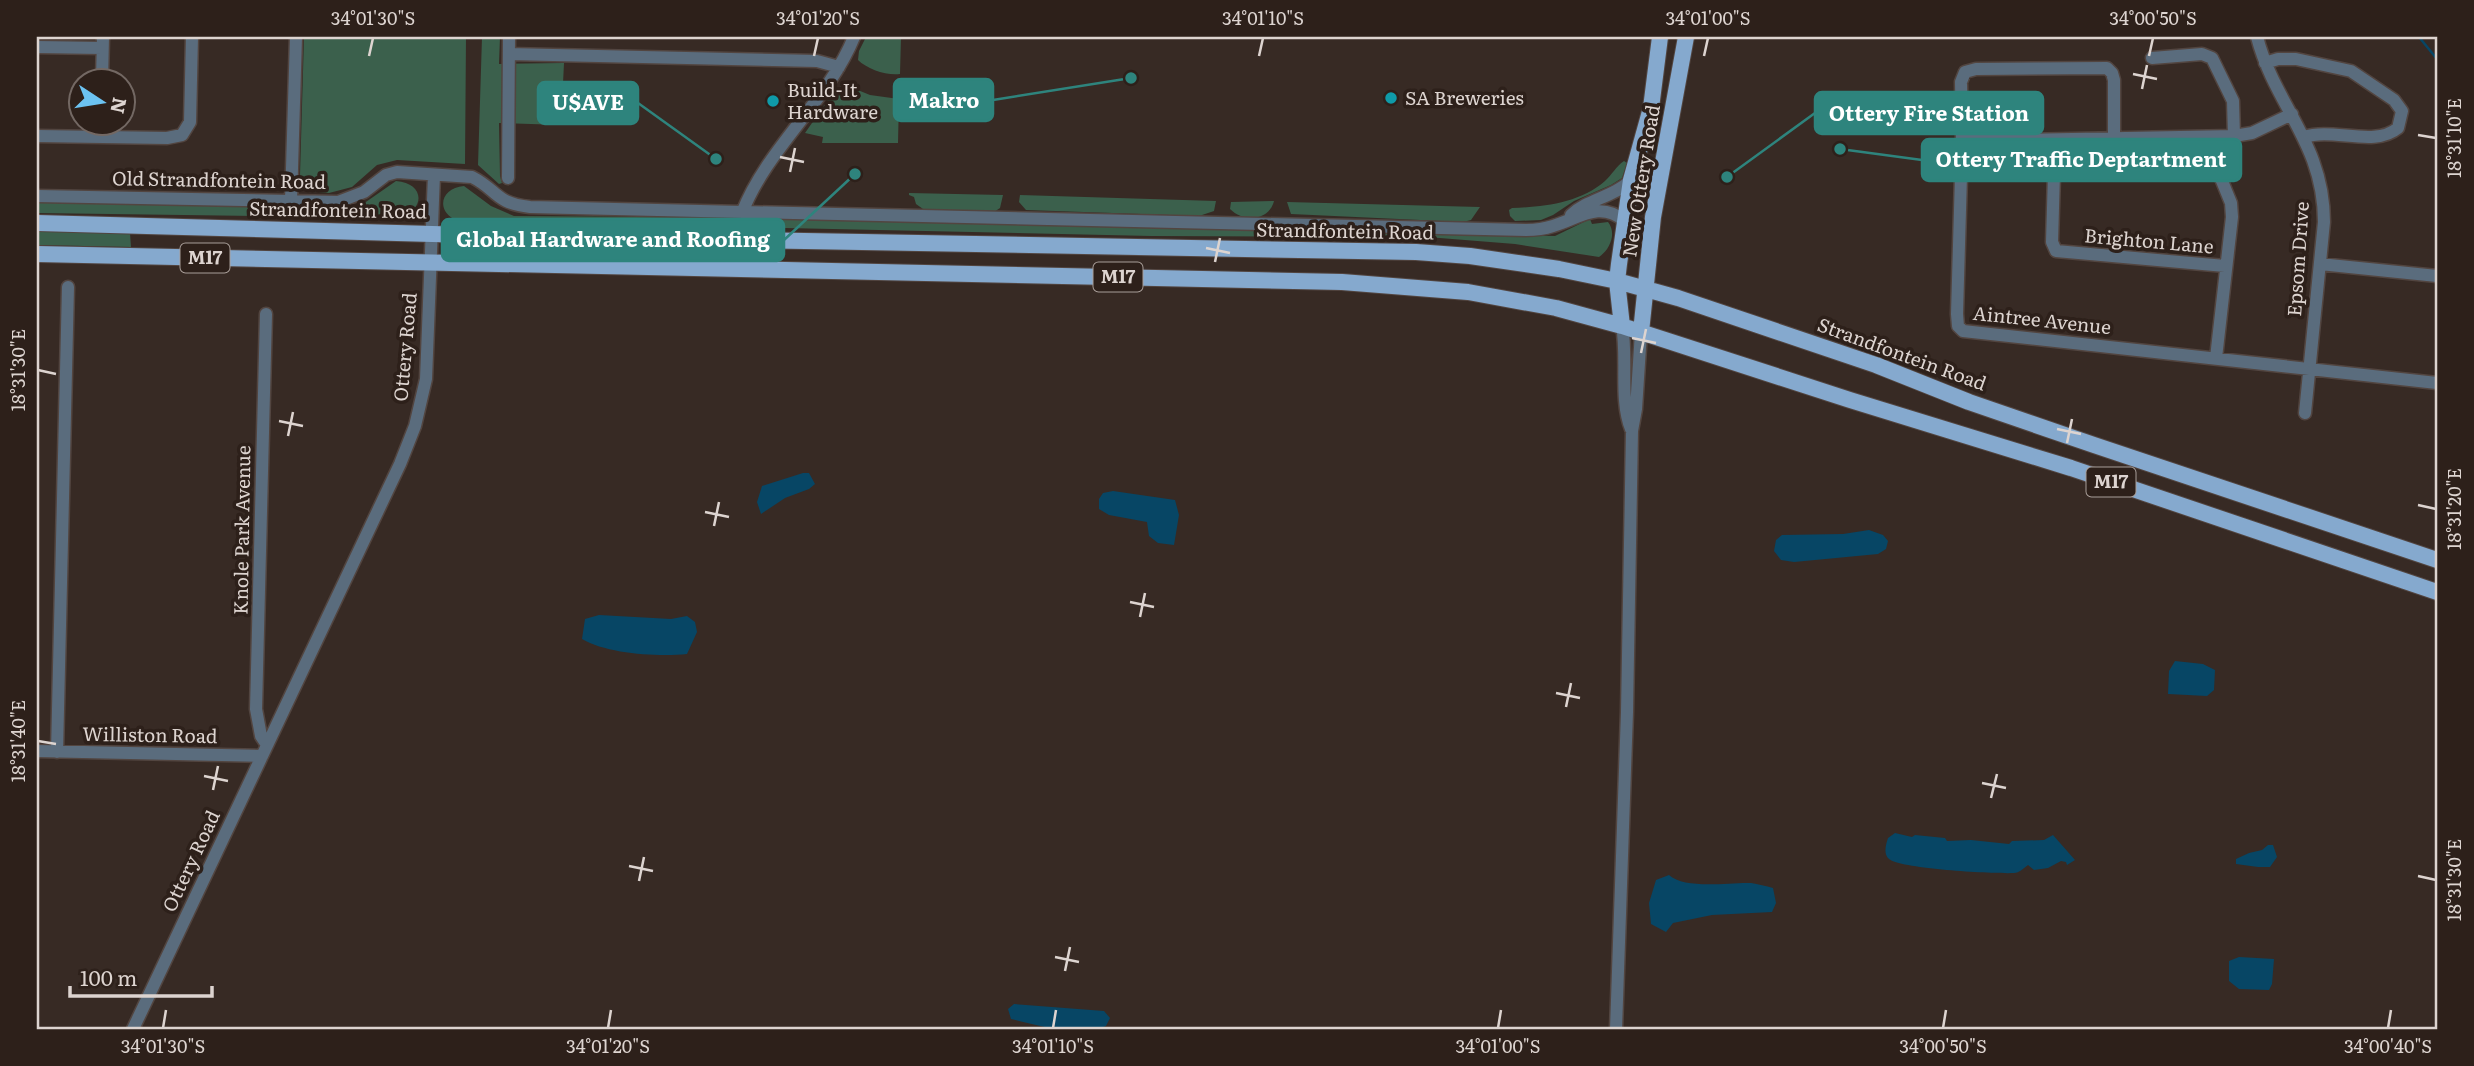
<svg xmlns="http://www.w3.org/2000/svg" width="2474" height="1066" font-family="Literata,serif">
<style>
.green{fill:#3b604c}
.water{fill:#074665}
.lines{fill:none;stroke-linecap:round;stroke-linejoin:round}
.stream{stroke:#074665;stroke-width:2.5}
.minor-casing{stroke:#524540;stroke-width:15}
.major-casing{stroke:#524540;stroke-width:18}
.minor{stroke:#5a6c7d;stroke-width:12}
.major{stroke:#85a9ce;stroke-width:16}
.ticks{fill:none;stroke:#ddd4d0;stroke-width:2.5}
.culture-dot{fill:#0f9aa8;stroke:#2d201a;stroke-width:2.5}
.labels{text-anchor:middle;stroke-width:7;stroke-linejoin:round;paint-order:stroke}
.shield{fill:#2d201a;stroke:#a89e99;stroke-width:2}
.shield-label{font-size:18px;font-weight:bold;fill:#ddd4d0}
.poi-label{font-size:19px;fill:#ddd4d0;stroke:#2d201a;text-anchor:start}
.street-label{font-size:19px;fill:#ddd4d0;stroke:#2d201a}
.leader{fill:none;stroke:#2e847d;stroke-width:2.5}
.callout-dot{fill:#2e847d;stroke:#2d201a;stroke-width:2.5}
.callout{fill:#2e847d;stroke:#2e847d;stroke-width:2.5}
.callout-label{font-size:21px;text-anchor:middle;font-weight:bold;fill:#fff}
.neatline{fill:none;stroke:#ddd4d0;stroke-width:2.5}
.ticks-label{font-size:18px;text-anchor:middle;fill:#ddd4d0}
</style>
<rect width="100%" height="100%" fill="#372a24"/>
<path class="green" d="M304,37H466L465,164L397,160L377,165L352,187L329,193L308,191L301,183L300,175Z
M482,37H500L499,64L564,63L561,125L499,123L500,176L502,183L499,184L478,165Z
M866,37H901L900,74C887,76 867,69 858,60L859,51Z
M843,84L870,95L899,99L898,143H822L823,137L805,133L828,100Z
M1624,161L1627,163L1622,178L1611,185L1574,201L1553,215L1541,220L1515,221L1510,216L1509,210L1512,208C1543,207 1580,203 1605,181C1612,175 1616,166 1624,161Z
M396,181C425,183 426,210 399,218L37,213V201L335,209L363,204Z
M464,186L491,206L514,216L668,217L1555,236L1590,219L1592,224L1608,222C1617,233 1610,250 1599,257L1515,244L1427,237L1151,236L458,221C435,212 440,188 464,186Z
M909,193L1003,195L1000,208L994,212L923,209L916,204L914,197L909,195Z
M1020,195L1216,201L1214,211L1199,216L1026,210L1019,202Z
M1274,201C1269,221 1244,223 1230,209L1231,202Z
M1287,202L1480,207L1471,220L1463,222L1291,214Z
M37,230L130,233L131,247L37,245Z"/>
<path class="water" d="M803,473H809L815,484L809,489L785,498L761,514L757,502L762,486Z
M1113,491L1175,500L1179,515L1174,545L1158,543L1149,536L1147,522L1109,515L1099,509V499L1103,493Z
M1869,530L1883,535L1888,541L1886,549L1878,554L1794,562L1781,560L1774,551L1776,540L1782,535L1843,534Z
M599,615L671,619L687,616L695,622L697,632L687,654C659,657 607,654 582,639L585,619Z
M2175,661L2203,664L2215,670L2214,690L2207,696L2168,694L2169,671Z
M1895,833L1912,837L1915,835L1945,838L1947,841L1971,840L2009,844L2012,841L2044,840L2053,835L2075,860L2067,865L2066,862L2061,861L2048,868L2034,870L2028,865C2024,868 2019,873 2014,873C1995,874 1901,869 1889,859C1883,854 1886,844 1888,838Z
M2268,845H2273L2277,857L2270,867H2258L2236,864V859L2249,853L2262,850Z
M1669,875C1685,890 1730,882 1751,883C1758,884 1766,886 1773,888L1776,903L1772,912L1712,915L1673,923L1666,932L1651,924L1649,903L1656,880Z
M2239,957L2274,959L2272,984L2269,990L2239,989L2229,981V961Z
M1014,1004L1104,1011L1110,1018L1106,1026C1078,1037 1039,1026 1011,1019L1008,1009Z"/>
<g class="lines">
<path class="stream" d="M2419,37L2437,59"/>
<g class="minor-casing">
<path id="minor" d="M2257,37C2275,106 2324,143 2324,222L2305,413
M37,47L102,48
M509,54L817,61L839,67
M2152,58L2202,54L2212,58L2233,101L2234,136
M2265,63L2278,59H2296L2351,71L2394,100L2402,111L2398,128C2374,148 2333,127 2304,137
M102,80L103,37
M37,136L167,138L182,135L190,122L192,37
M2204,137L2231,203L2232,217L2216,358
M2114,138V80L2112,73L2107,68L1976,69L1965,72L1961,82L1962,141L1957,314L1958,326L1963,331L2437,383
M2055,140L2052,242L2056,251L2225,266
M1962,141L2234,136L2252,133L2292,114
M508,178L509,37
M37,196L338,202L364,192L386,175L397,172L472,177C498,190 494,203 530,207L1526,230C1535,230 1544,229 1553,226C1580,218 1599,200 1625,221
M291,201L296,37
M742,213C767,148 828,101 854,37
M1571,215C1588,199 1614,197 1631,180
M2320,264L2437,276
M266,314L256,709L261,736L267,745
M1622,326C1628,358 1619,399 1631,429
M37,751L262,756
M57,752L68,287
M133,1029L400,464L415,426L426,379L434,175
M1616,1029L1627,712L1632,431L1636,409L1641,332"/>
</g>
<g class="major-casing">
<path id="major" d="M37,223L468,235L1416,252L1470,256L1559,269L1617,281L1678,298L1876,365L1969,402L2094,445L2437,560
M37,254L1342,282L1468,292L1556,308L1622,326L1850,400L2071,468L2437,592
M1622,326L1617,281L1619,264L1631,180L1651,108L1660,37
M1641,332L1653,217L1686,37"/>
</g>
<use href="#minor" class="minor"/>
<use href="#major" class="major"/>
</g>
<path class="ticks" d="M369,56L373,38M814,56L818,38M1259,56L1263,38M1704,56L1708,38M2149,56L2153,38M2133,74L2157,79M2142,89L2147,65M2418,135L2436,138M780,157L804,162M790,172L795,148M1206,248L1230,253M1215,262L1220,238M1632,338L1656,343M1641,353L1646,329M38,370L56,374M279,421L303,426M2057,429L2081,434M288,436L293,412M2067,443L2072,419M2418,505L2436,509M705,512L729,517M714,526L719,502M1130,602L1154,607M1140,617L1145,593M1556,693L1580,698M1566,707L1571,683M38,741L56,744M204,776L228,781M1982,783L2006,788M213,790L218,766M1991,798L1997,774M629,866L653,871M2418,876L2436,880M639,881L644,857M1055,957L1079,962M1065,971L1070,947M163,1028L166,1010M608,1028L611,1010M1053,1028L1056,1010M1498,1028L1501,1010M1943,1028L1946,1010M2388,1028L2391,1010"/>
<g class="culture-dot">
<circle cx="1391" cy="98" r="7"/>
<circle cx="773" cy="101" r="7"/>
</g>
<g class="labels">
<g class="shield">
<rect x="180.5" y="243.5" width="49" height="29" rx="5"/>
<rect x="1093.5" y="262.5" width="49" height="29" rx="5"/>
<rect x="2086.5" y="467.5" width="49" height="29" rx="5"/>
</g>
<g class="shield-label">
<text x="205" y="264">M17</text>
<text x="1118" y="283">M17</text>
<text x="2111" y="488">M17</text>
</g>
<g class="poi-label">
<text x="787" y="97">Build-It<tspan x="787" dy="22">Hardware</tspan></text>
<text x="1405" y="105">SA Breweries</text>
</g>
<g class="street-label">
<text transform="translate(219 180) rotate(1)" y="7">Old Strandfontein Road</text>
<text transform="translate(1641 181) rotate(-81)" y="7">New Ottery Road</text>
<text transform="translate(338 210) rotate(1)" y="7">Strandfontein Road</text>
<text transform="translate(1345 231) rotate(1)" y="7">Strandfontein Road</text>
<text transform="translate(2149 241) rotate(5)" y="7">Brighton Lane</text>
<text transform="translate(2298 259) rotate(-86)" y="7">Epsom Drive</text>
<text transform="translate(2042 320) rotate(6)" y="7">Aintree Avenue</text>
<text transform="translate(405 347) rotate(-85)" y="7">Ottery Road</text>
<text transform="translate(1902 354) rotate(20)" y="7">Strandfontein Road</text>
<text transform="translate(242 530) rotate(-89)" y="7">Knole Park Avenue</text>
<text transform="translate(150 735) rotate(1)" y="7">Williston Road</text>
<text transform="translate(191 861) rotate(-65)" y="7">Ottery Road</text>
</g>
</g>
<path class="leader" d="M1131 78L993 100M716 159L638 103M1727 177L1815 113M1840 149L1922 160M855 174L784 240"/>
<g class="callout-dot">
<circle cx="1131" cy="78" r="7"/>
<circle cx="716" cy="159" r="7"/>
<circle cx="1727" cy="177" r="7"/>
<circle cx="1840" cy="149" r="7"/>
<circle cx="855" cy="174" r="7"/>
</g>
<g class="callout">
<rect x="894" y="79" width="99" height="42" rx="7"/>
<rect x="538" y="82" width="100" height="42" rx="7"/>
<rect x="1815" y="92" width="228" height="42" rx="7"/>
<rect x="1922" y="139" width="319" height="42" rx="7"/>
<rect x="442" y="219" width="342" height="42" rx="7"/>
</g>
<g class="callout-label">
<text x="944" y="108">Makro</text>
<text x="588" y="110">U$AVE</text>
<text x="1929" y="121">Ottery Fire Station</text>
<text x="2081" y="167">Ottery Traffic Deptartment</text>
<text x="613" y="247">Global Hardware and Roofing</text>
</g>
<rect width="2474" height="1066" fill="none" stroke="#2d201a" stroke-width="77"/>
<g transform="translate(102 102) rotate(102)"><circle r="33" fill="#2d201a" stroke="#736863" stroke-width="2"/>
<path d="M0-5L12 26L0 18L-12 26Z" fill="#6cc3f2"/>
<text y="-10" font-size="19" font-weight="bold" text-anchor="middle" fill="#ddd4d0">N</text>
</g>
<path d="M70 986v10h142v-10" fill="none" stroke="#ddd4d0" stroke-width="3.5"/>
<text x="80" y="986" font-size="21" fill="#ddd4d0" stroke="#2d201a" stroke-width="5" paint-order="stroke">100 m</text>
<rect x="38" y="38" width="2398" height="990" class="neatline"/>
<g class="ticks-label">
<text x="373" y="25">34°01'30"S</text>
<text x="818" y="25">34°01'20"S</text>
<text x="1263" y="25">34°01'10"S</text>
<text x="1708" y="25">34°01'00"S</text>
<text x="2153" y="25">34°00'50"S</text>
<text transform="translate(2455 138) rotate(-90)" y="6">18°31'10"E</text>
<text transform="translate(19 370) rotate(-90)" y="6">18°31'30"E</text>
<text transform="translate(2455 509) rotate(-90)" y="6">18°31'20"E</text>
<text transform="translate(19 741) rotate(-90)" y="6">18°31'40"E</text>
<text transform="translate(2455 880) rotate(-90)" y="6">18°31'30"E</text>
<text x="163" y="1053">34°01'30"S</text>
<text x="608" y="1053">34°01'20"S</text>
<text x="1053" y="1053">34°01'10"S</text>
<text x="1498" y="1053">34°01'00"S</text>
<text x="1943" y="1053">34°00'50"S</text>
<text x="2388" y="1053">34°00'40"S</text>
</g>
</svg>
